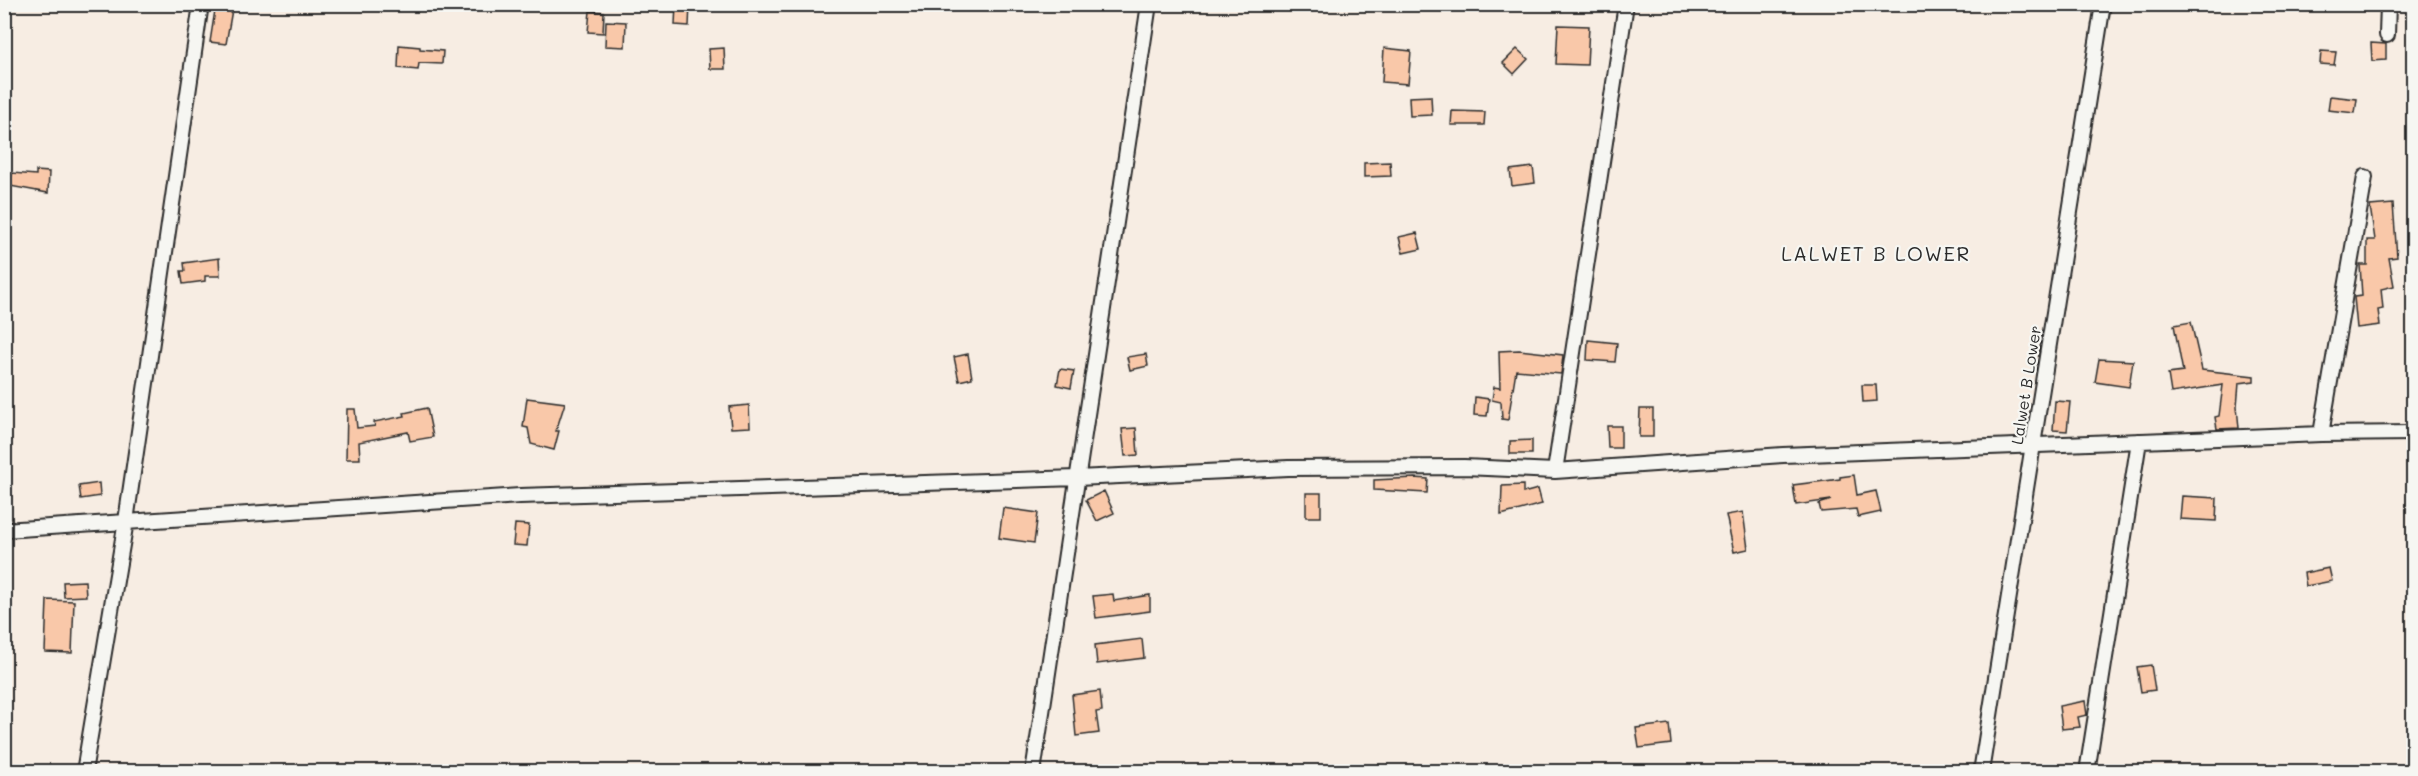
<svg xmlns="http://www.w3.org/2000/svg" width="2418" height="776" font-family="Mali,sans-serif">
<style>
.building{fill:#f9c8a9;stroke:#2b2b2b;stroke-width:1.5}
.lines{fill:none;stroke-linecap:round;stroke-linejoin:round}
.minor-casing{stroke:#2b2b2b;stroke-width:18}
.minor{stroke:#f6f6f2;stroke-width:14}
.labels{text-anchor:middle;stroke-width:4.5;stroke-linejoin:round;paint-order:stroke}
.street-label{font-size:16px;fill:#2b2b2b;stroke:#f6f6f2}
.quarter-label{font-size:20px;letter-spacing:1.5px;fill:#2b2b2b;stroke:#f6f6f2}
</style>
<rect width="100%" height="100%" fill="#f7ede3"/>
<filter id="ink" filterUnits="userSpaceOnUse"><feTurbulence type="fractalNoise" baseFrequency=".0167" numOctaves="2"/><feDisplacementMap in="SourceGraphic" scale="12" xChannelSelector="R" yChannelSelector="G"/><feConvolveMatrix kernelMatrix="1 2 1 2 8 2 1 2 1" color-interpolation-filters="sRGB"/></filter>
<g filter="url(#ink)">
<path class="building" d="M216,4H233L226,44L210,42Z
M676,4H690L689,26L675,25Z
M590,11L604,12L603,33L588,32Z
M606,21L626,22L625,47L605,46Z
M1558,25L1589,26L1587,65L1556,64Z
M2371,43L2386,44V60L2372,61Z
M399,45L420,47V49L443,51L442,64L419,63L418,70L398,68Z
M724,48L725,69H710L709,49Z
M1384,48L1411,51L1408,84L1382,82Z
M1517,49L1528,59L1514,74L1503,63Z
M2321,51L2336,52L2334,65L2320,64Z
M1431,96L1432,115L1410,116L1409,97Z
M2330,96L2357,99L2355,113L2328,110Z
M1452,111L1485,112L1484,125H1451Z
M1390,162L1391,176L1364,177V163Z
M1533,167L1535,183L1512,186L1510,170Z
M36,171L49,172L48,193L10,186L12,173L36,175Z
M2393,204L2397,257L2389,258L2394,286L2381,289L2383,309L2378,310L2380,325L2357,328L2354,297L2362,296L2360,265H2367V240H2375L2370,206Z
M1417,233L1421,249L1403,253L1399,237Z
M219,258L220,276H205V281L183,284L181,271H185L184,263Z
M2191,322L2202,370L2254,376V381L2239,383L2237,407L2239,428L2217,429L2215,417L2219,416L2223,385L2171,393L2168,374L2183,372L2174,325Z
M1588,340L1617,343L1615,362L1587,360Z
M1519,350L1563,355L1561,374L1516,370L1508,420L1502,419L1501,402L1492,400L1494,387L1500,388L1499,351Z
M968,354L972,378L959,381L954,357Z
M1146,354L1148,366L1130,370L1127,357Z
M2099,359L2133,361L2129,387L2095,382Z
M1060,369L1074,371L1071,388L1057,385Z
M1862,385H1876L1877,401L1863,402Z
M1475,397L1489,399L1487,416L1474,415Z
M527,398L565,403L556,431H559L554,450L531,444L528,428L523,427Z
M2055,401L2070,402L2067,431L2053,430Z
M749,405L750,427L731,428L729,407Z
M427,408L433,437L410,441L408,432L359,442L360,459H346L347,409H355L357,428L375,426L374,422L405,416L404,413Z
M1640,409H1653V437H1639Z
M1607,426H1621V448H1608Z
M1136,428L1138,455L1125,456L1122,429Z
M1532,440V454H1510V441Z
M1854,475L1857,495L1876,491L1881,512L1858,517L1856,509L1821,512L1819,504L1831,500L1796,505L1793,485L1840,479V477Z
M1415,478L1428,479L1427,493L1374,490V480Z
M99,483L100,496L81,499L79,486Z
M1523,485V493L1538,489L1542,504L1501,515L1502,486Z
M1104,491L1114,513L1097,521L1086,500Z
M1306,493H1321V517H1306Z
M2182,496L2217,498L2216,521L2180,519Z
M1003,508L1038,513L1034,543L999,538Z
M1743,512L1748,549L1734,552L1726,515Z
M515,524L529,525L527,546L513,545Z
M2329,568L2332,581L2306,586L2304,573Z
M85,581L86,596L64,597L63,582Z
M1113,594L1114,601L1150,595V611L1096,618L1093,596Z
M47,600L74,601L72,653L45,652Z
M1142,639L1144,658L1097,664L1095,645Z
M2151,665L2155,690L2141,692L2137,667Z
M1100,691L1102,711L1096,712L1099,733L1076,736L1072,695Z
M2085,701L2087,715L2078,717L2080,727L2062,729L2059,706Z
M1669,724L1671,744L1639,748L1636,728Z"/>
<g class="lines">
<g class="minor-casing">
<path id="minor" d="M2387,35L2388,4
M2321,434L2365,177
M1555,471L1626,4
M4,530L520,496L1077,478L1288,468L1464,467L1555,471L1783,455L2321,434L2414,433
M84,772L126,521L201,4
M1033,772L1149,4
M1981,772L2103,4
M2087,772L2139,441"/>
</g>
<use href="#minor" class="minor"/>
</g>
</g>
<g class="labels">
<g class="street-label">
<text transform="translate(2026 385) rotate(-81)" y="6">Lalwet B Lower</text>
</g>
<g class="quarter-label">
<text x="1876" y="261">LALWET B LOWER</text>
</g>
</g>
<rect width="2418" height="776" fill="none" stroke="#f6f6f2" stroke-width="24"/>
<rect x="12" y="12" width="2394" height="752" fill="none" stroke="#2b2b2b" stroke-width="2" filter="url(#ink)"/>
</svg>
